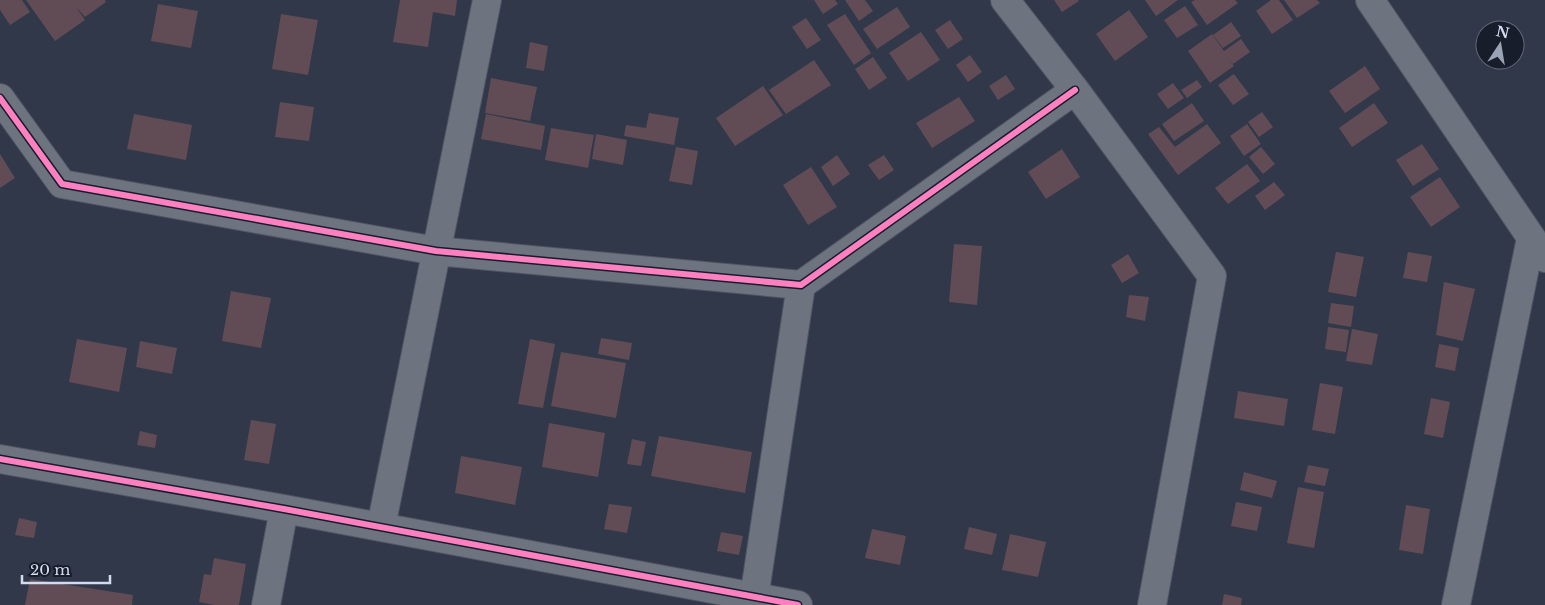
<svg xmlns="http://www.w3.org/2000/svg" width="1545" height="605" font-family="'Libre Baskerville',serif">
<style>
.building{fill:#614c55}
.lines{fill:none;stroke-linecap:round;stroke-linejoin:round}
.minor-casing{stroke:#4f5564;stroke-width:30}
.secondary-casing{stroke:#4f5564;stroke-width:30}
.minor{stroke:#6d7480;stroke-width:28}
.secondary{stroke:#6d7480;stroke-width:28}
.cycleway-casing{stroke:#171d2b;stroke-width:9}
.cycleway{stroke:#ff80c0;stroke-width:6}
</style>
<rect width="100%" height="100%" fill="#313849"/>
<path class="building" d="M0,0H22L30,12L10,25L0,10Z
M26,0H105L106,2L85,17L76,7L85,20L55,41Z
M400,0H457L455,16L433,12L428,47L393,42Z
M814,0H835L838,4L823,14Z
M845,0H865L873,11L859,21Z
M1054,0H1078L1079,1L1062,12Z
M1145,0H1178L1156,16Z
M1195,0H1235L1238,3L1207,25L1191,2Z
M1271,0H1279L1293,20L1272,34L1256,11Z
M1284,0H1317L1320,3L1297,18Z
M158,4L198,11L191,48L151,41Z
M1185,6L1198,25L1177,38L1164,20Z
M897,7L910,27L877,49L863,29Z
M1129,10L1148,37L1115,61L1096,34Z
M281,14L318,20L308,75L272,69Z
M845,14L871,53L854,65L827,25Z
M806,18L821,40L807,49L792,27Z
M950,20L963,39L948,49L935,30Z
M1231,22L1241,36L1223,48L1213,35Z
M921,32L940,60L908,81L889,53Z
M1212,34L1224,51L1241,39L1250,52L1233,64L1227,57L1234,66L1210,83L1188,51Z
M530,42L548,46L544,71L526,68Z
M970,55L982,72L968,82L956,65Z
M873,57L887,78L869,90L855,69Z
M814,60L831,85L786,114L769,90Z
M1365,66L1380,89L1345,113L1329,91Z
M1234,74L1249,94L1233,105L1218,85Z
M1006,75L1015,89L998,100L989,86Z
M491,78L537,87L530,121L485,113Z
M1197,80L1202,87L1187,98L1181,90Z
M1173,83L1184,98L1168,109L1157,94Z
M763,86L783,115L735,146L716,118Z
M959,97L975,121L932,148L916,123Z
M280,102L314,107L309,141L275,137Z
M1192,103L1204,121L1174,141L1162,124Z
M1374,103L1388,123L1352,147L1339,128Z
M1262,112L1273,127L1259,137L1248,122Z
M649,113L679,118L674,145L624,136L626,125L646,128Z
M134,114L192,125L186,160L127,149Z
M486,114L545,126L541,150L481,139Z
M1207,124L1221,143L1178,175L1148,134L1159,127L1175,147Z
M1247,124L1261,144L1244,156L1230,136Z
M551,128L594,135L588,168L545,160Z
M596,134L627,140L623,165L592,159Z
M1422,144L1439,169L1413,186L1396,160Z
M676,147L698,151L692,185L669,181Z
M1261,147L1275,164L1263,174L1249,157Z
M1062,149L1080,177L1046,199L1028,172Z
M0,154L15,178L0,188Z
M837,155L850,174L833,186L821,167Z
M884,155L894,170L879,180L868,165Z
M1247,164L1260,181L1228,204L1215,188Z
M811,167L837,207L808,225L783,185Z
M1440,177L1460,207L1431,227L1410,197Z
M1274,182L1285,195L1265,210L1255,196Z
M954,244L982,246L977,305L949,302Z
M1336,252L1364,257L1356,297L1328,292Z
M1408,252L1432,256L1427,282L1403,278Z
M1128,254L1139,273L1122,283L1111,265Z
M1444,282L1475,289L1463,341L1436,335Z
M231,291L271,298L261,348L222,341Z
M1129,295L1149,297L1145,321L1126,317Z
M1331,303L1354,306L1351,327L1328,323Z
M1328,327L1349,330L1346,352L1325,349Z
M1352,329L1378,334L1372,365L1346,361Z
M601,338L632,343L629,360L598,354Z
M77,339L127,348L119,392L69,382Z
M530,339L555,344L543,408L518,404Z
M140,341L177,348L172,374L136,367Z
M1439,344L1459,348L1455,371L1435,367Z
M561,352L626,363L616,418L551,406Z
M1320,383L1343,387L1335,434L1312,430Z
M1238,391L1288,399L1284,426L1234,418Z
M1431,398L1450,402L1443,438L1424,434Z
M251,420L276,424L269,464L244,460Z
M549,423L605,433L598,477L542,467Z
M140,431L157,435L155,448L137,445Z
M659,436L752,452L745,493L651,476Z
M632,439L646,442L641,466L627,464Z
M461,456L522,467L515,505L455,493Z
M1308,465L1329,469L1325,486L1304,482Z
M1244,472L1277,481L1272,498L1240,490Z
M1298,487L1324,492L1314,548L1287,543Z
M1236,502L1262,507L1257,531L1231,526Z
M609,504L632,507L627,533L604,529Z
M1406,505L1430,509L1423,554L1399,550Z
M19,518L37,522L34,538L15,535Z
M969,527L997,534L992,555L964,549Z
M872,529L906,536L900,565L865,558Z
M721,532L743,536L739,555L717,551Z
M1010,534L1046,542L1038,577L1002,570Z
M214,558L246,564L239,605H214L199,602L204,574L211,575Z
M30,579L133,595L132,605H25Z
M1224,594L1242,598L1241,605H1222Z"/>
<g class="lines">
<g class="minor-casing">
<path id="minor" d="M1005,0L1075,90L1212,276L1152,605
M0,98L62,184L436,251L801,285L1075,90
M0,459L284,509L798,605
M381,527L487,0
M266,605L284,509
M753,605L801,285
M1456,605L1531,238"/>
</g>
<g class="secondary-casing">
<path id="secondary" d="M1370,0L1545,258"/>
</g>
<use href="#minor" class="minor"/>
<use href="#secondary" class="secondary"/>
<g class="cycleway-casing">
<path id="cycleway" d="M0,98L62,184L436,251L801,285L1075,90
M0,459L284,509L798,605"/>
</g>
<use href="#cycleway" class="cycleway"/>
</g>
<g transform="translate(1500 45) rotate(12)"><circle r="24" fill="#171d2b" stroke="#626979"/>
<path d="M0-4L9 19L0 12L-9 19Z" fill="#9aa2b5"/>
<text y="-8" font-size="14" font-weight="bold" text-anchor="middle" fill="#d2dbef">N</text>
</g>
<path d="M22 575v8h88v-8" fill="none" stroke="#d2dbef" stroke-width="2.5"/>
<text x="30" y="575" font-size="15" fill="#d2dbef" stroke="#171d2b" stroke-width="4" paint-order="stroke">20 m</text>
</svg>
